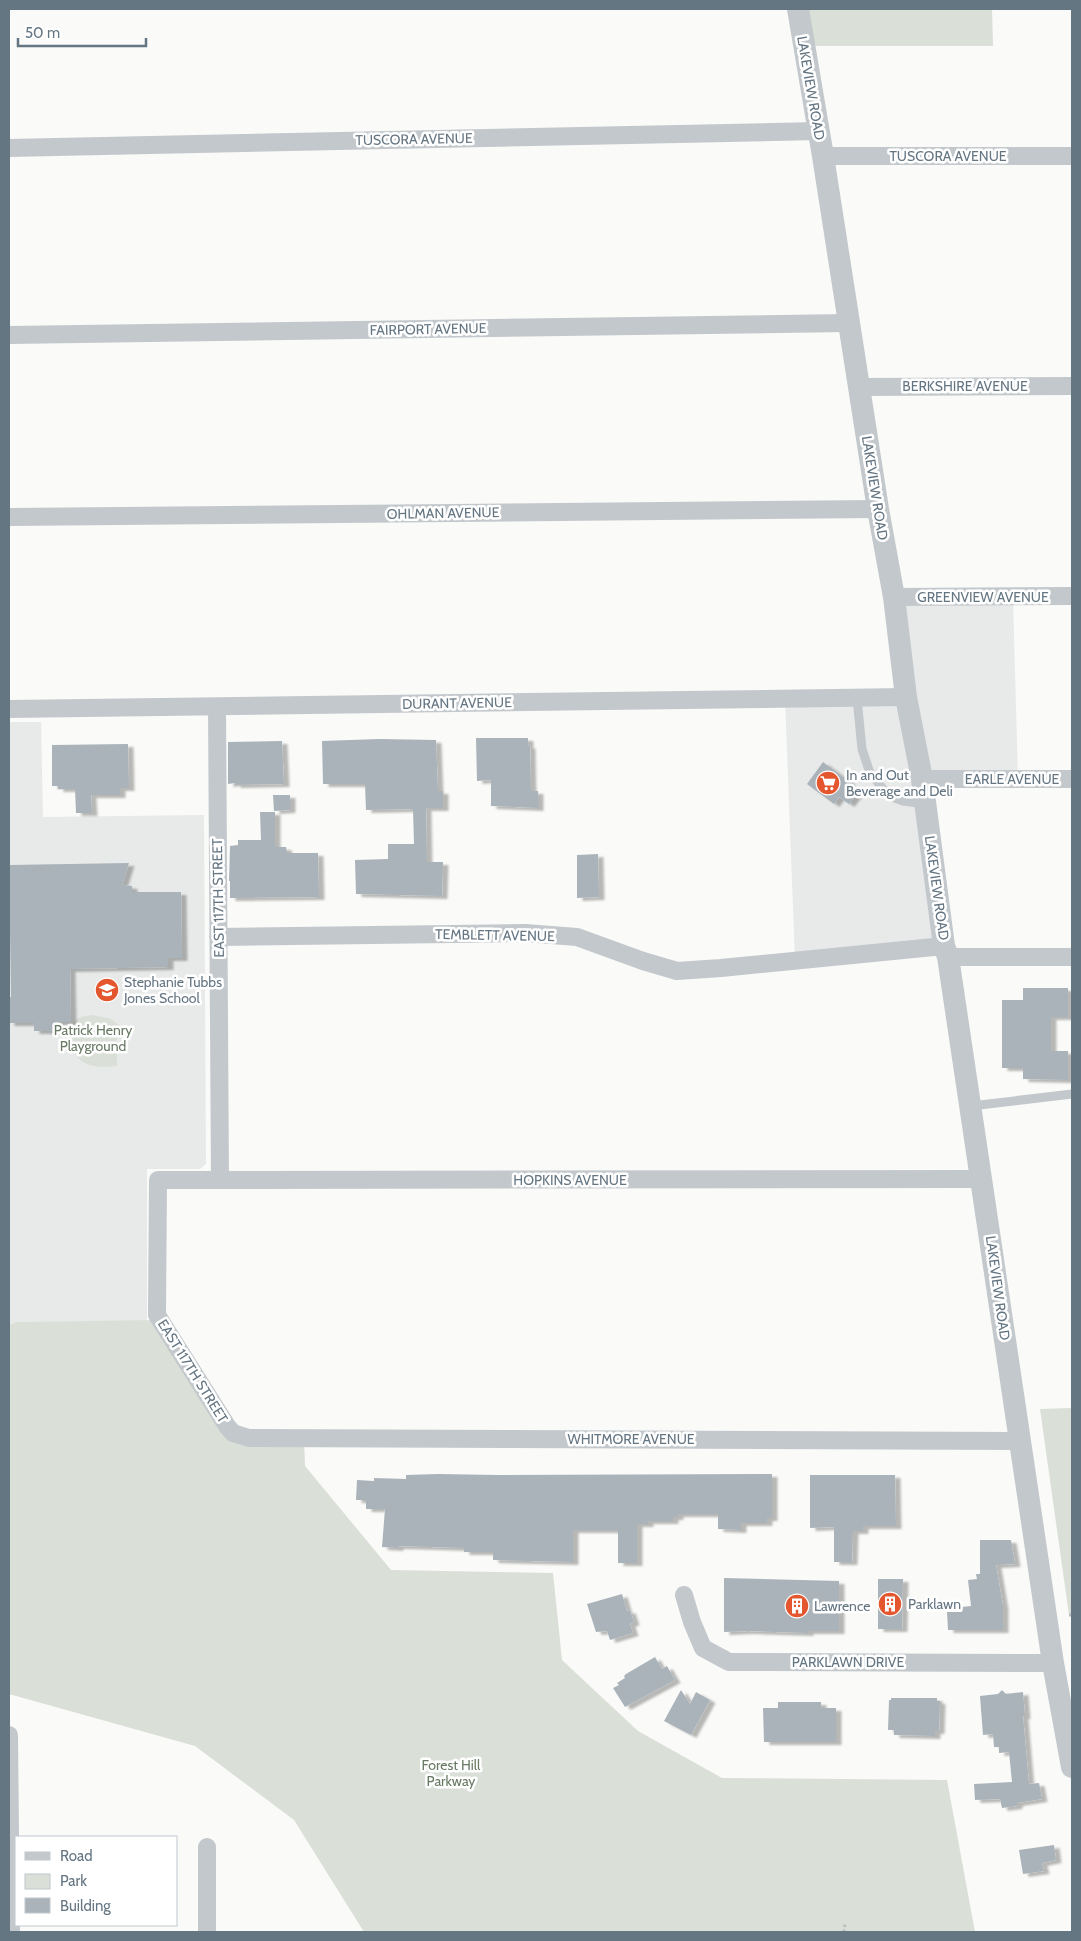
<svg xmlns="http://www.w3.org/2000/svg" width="1081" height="1941" font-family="Cabin,sans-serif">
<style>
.built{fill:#e8e9e9}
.green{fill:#dadfd7}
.building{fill:#aab3b9;filter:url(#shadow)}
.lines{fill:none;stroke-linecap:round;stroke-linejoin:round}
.path{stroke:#bbbfc2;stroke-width:3;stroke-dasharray:2.5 2.5;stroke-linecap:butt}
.service{stroke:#c3c8cc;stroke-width:9}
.minor{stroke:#c3c8cc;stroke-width:18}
.tertiary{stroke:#c3c8cc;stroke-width:22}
.labels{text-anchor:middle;stroke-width:5;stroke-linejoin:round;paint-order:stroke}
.street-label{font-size:14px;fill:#657683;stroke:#fff}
.poi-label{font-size:14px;fill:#657683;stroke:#fff;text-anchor:start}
.park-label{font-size:14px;fill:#687a64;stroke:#fff}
</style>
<defs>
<filter id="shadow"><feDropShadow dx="5.5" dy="3" stdDeviation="1" flood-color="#0004"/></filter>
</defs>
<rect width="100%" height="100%" fill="#fafaf8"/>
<path class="built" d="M894,597H1013L1018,779H922L944,946L795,961L785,699L906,697Z
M9,722H41L43,817L204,815L206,1164L200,1169H147V1321L16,1322L9,1325Z"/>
<path class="green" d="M798,9H992L993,46H804Z
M92,1015L111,1019L119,1025L117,1031V1066C107,1067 94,1068 85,1063C72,1057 64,1033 74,1022C78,1017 85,1016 92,1015Z
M160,1320L227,1426L304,1438L305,1466L391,1570L553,1573L562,1660L638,1731L722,1778L947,1780L975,1932H364L294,1820L195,1746L9,1694V1325L16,1322Z
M1072,1408V1615H1069L1040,1409Z"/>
<path class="building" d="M476,738H528V746L530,745L531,791H538V808L491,806V780L477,781Z
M379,739L436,740L438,791H443V808H426L427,862H443L442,896L356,894L355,860L388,859V844H414L413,809L366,810L365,784H323L322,741Z
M282,741L284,784L235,785V783L228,784V742Z
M128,744L129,788H120V795H91L92,813H76L75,789H58V786H52V745Z
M823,762L850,782L848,785L858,792L849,804L839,797L834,804L807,784Z
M273,795H290V810L274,811Z
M260,812H275V847H286L287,853H318L319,897L230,898V881H229L230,846L238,845V840H261Z
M598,854L599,897L577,898V855Z
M129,863L122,885L132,886V892H181L182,958H168V967L70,969L71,1022H58L59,1031H34V1023H9V997H11L9,865Z
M1023,988H1068V1017H1051V1051H1068V1080L1023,1079V1068H1002V1000H1023Z
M438,1474L498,1475L772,1474V1518H767V1523H741V1530L718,1529V1514H678V1517H673V1521H648V1524H637V1563H618V1530H573V1562L493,1560V1552H464V1548L398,1546V1548L382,1547L385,1509H366V1500H356L357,1480L374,1481V1478L406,1479V1475Z
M810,1475H895L896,1526H863V1531H853L852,1562H834V1527L810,1528Z
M980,1540H1011L1015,1564L996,1565L1003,1606V1630H948L947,1612H962V1607L971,1606L968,1580L977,1579L976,1574H980Z
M724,1578L839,1581V1631H808V1633L748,1631L724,1632Z
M878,1579H903L902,1629H878Z
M622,1594L627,1611L630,1610L634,1622L630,1624L633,1633L610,1640L607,1631L596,1632L587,1604Z
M655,1657L662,1669L667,1666L675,1680L625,1707L613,1688L619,1685L617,1683L625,1678L624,1676L626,1674Z
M681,1690L690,1704L696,1692L710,1700L691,1735L664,1721Z
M1002,1690L1006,1694L1023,1692L1025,1716H1023L1029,1784L1039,1783L1042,1799L1017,1803V1806L1002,1808L1000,1799L975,1800L974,1784L1012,1782L1009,1752L999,1753V1747H994L993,1734L983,1735L980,1696L998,1694Z
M891,1698H937V1701H940L939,1731H935V1736L894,1735V1730H888L889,1700H891Z
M778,1702H821V1708H836V1742H764L763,1708H778Z
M1054,1845L1056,1860L1042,1863L1044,1871L1023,1874L1019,1850Z"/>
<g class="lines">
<path class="path" d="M1069,1615H1072
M844,1932L845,1923"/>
<path class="service" d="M857,698L862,749L870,773L889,796L903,801L925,804
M971,1106L1072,1094"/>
<path class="minor" d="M9,148L819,131
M823,156H1072
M9,335L848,323
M859,387L1072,386
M9,517L878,509
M894,597L1072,596
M217,707L220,1180
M9,709L906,697
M922,779H1072
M218,937L525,933L577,937L643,961L677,971L721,968L944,946
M948,957H1072
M982,1179L158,1180L157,1315L227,1426L233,1433L249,1438L1020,1441
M684,1595L692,1622L703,1648L729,1662L1053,1663
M9,1735L11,1932
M207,1932V1847"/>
<path class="tertiary" d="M798,9L823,156L878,509L894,597L906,697L922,779L944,946L948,957L1053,1663L1072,1767"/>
</g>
<defs>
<g id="supermarket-disc" transform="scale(1.25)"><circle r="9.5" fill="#e4572e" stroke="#fff"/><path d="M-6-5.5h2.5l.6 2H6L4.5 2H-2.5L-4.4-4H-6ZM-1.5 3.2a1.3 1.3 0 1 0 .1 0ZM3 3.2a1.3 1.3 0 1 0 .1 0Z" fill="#fff"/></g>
<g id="school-disc" transform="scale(1.25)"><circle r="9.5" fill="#e4572e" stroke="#fff"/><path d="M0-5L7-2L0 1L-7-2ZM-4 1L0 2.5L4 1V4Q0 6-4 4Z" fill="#fff"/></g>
<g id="building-disc" transform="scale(1.25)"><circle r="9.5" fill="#e4572e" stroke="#fff"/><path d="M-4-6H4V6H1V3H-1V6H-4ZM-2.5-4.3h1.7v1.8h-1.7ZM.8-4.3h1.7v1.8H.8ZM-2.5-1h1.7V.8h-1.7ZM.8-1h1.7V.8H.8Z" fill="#fff"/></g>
</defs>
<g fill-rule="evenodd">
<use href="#supermarket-disc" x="828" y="783"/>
<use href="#school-disc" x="107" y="990"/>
<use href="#building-disc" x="890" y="1604"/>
<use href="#building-disc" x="797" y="1606"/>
</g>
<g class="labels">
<g class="street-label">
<text transform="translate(811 88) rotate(80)" y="5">LAKEVIEW ROAD</text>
<text transform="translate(414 139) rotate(-1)" y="5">TUSCORA AVENUE</text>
<text x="948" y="161">TUSCORA AVENUE</text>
<text transform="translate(428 329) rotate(-1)" y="5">FAIRPORT AVENUE</text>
<text x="965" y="391">BERKSHIRE AVENUE</text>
<text transform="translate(875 488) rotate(81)" y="5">LAKEVIEW ROAD</text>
<text transform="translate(443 513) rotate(-1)" y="5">OHLMAN AVENUE</text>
<text x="983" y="602">GREENVIEW AVENUE</text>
<text transform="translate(457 703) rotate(-1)" y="5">DURANT AVENUE</text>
<text x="1012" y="784">EARLE AVENUE</text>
<text transform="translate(937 888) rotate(82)" y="5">LAKEVIEW ROAD</text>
<text transform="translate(218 898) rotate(-91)" y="5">EAST 117TH STREET</text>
<text transform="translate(495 935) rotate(1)" y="5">TEMBLETT AVENUE</text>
<text x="570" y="1185">HOPKINS AVENUE</text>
<text transform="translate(998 1288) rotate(82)" y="5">LAKEVIEW ROAD</text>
<text transform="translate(193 1371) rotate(58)" y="5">EAST 117TH STREET</text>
<text x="631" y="1444">WHITMORE AVENUE</text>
<text x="848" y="1667">PARKLAWN DRIVE</text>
</g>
<g class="poi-label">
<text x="846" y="780">In and Out<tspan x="846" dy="16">Beverage and Deli</tspan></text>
<text x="124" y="987">Stephanie Tubbs<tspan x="124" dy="16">Jones School</tspan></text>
<text x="908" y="1609">Parklawn</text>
<text x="814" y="1611">Lawrence</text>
</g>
<g class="park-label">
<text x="93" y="1035">Patrick Henry<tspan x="93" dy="16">Playground</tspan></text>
<text x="451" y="1770">Forest Hill<tspan x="451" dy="16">Parkway</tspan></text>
</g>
</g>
<rect width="1081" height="1941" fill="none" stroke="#657683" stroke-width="20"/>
<rect x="15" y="1836" width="162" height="90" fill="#ffffff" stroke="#c1c8cd"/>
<rect x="25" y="1852" width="25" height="8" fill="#c3c8cc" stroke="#c1c8cd"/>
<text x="60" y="1861" font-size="15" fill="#657683">Road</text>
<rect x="25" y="1874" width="25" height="15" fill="#dadfd7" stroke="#c1c8cd"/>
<text x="60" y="1886" font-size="15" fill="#657683">Park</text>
<rect x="25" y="1898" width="25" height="15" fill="#aab3b9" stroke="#c1c8cd"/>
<text x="60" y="1911" font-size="15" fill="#657683">Building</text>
<path d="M18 38v8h128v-8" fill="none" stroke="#657683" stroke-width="2.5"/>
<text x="25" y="38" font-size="15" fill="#657683" stroke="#ffffff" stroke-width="4" paint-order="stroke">50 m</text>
</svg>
